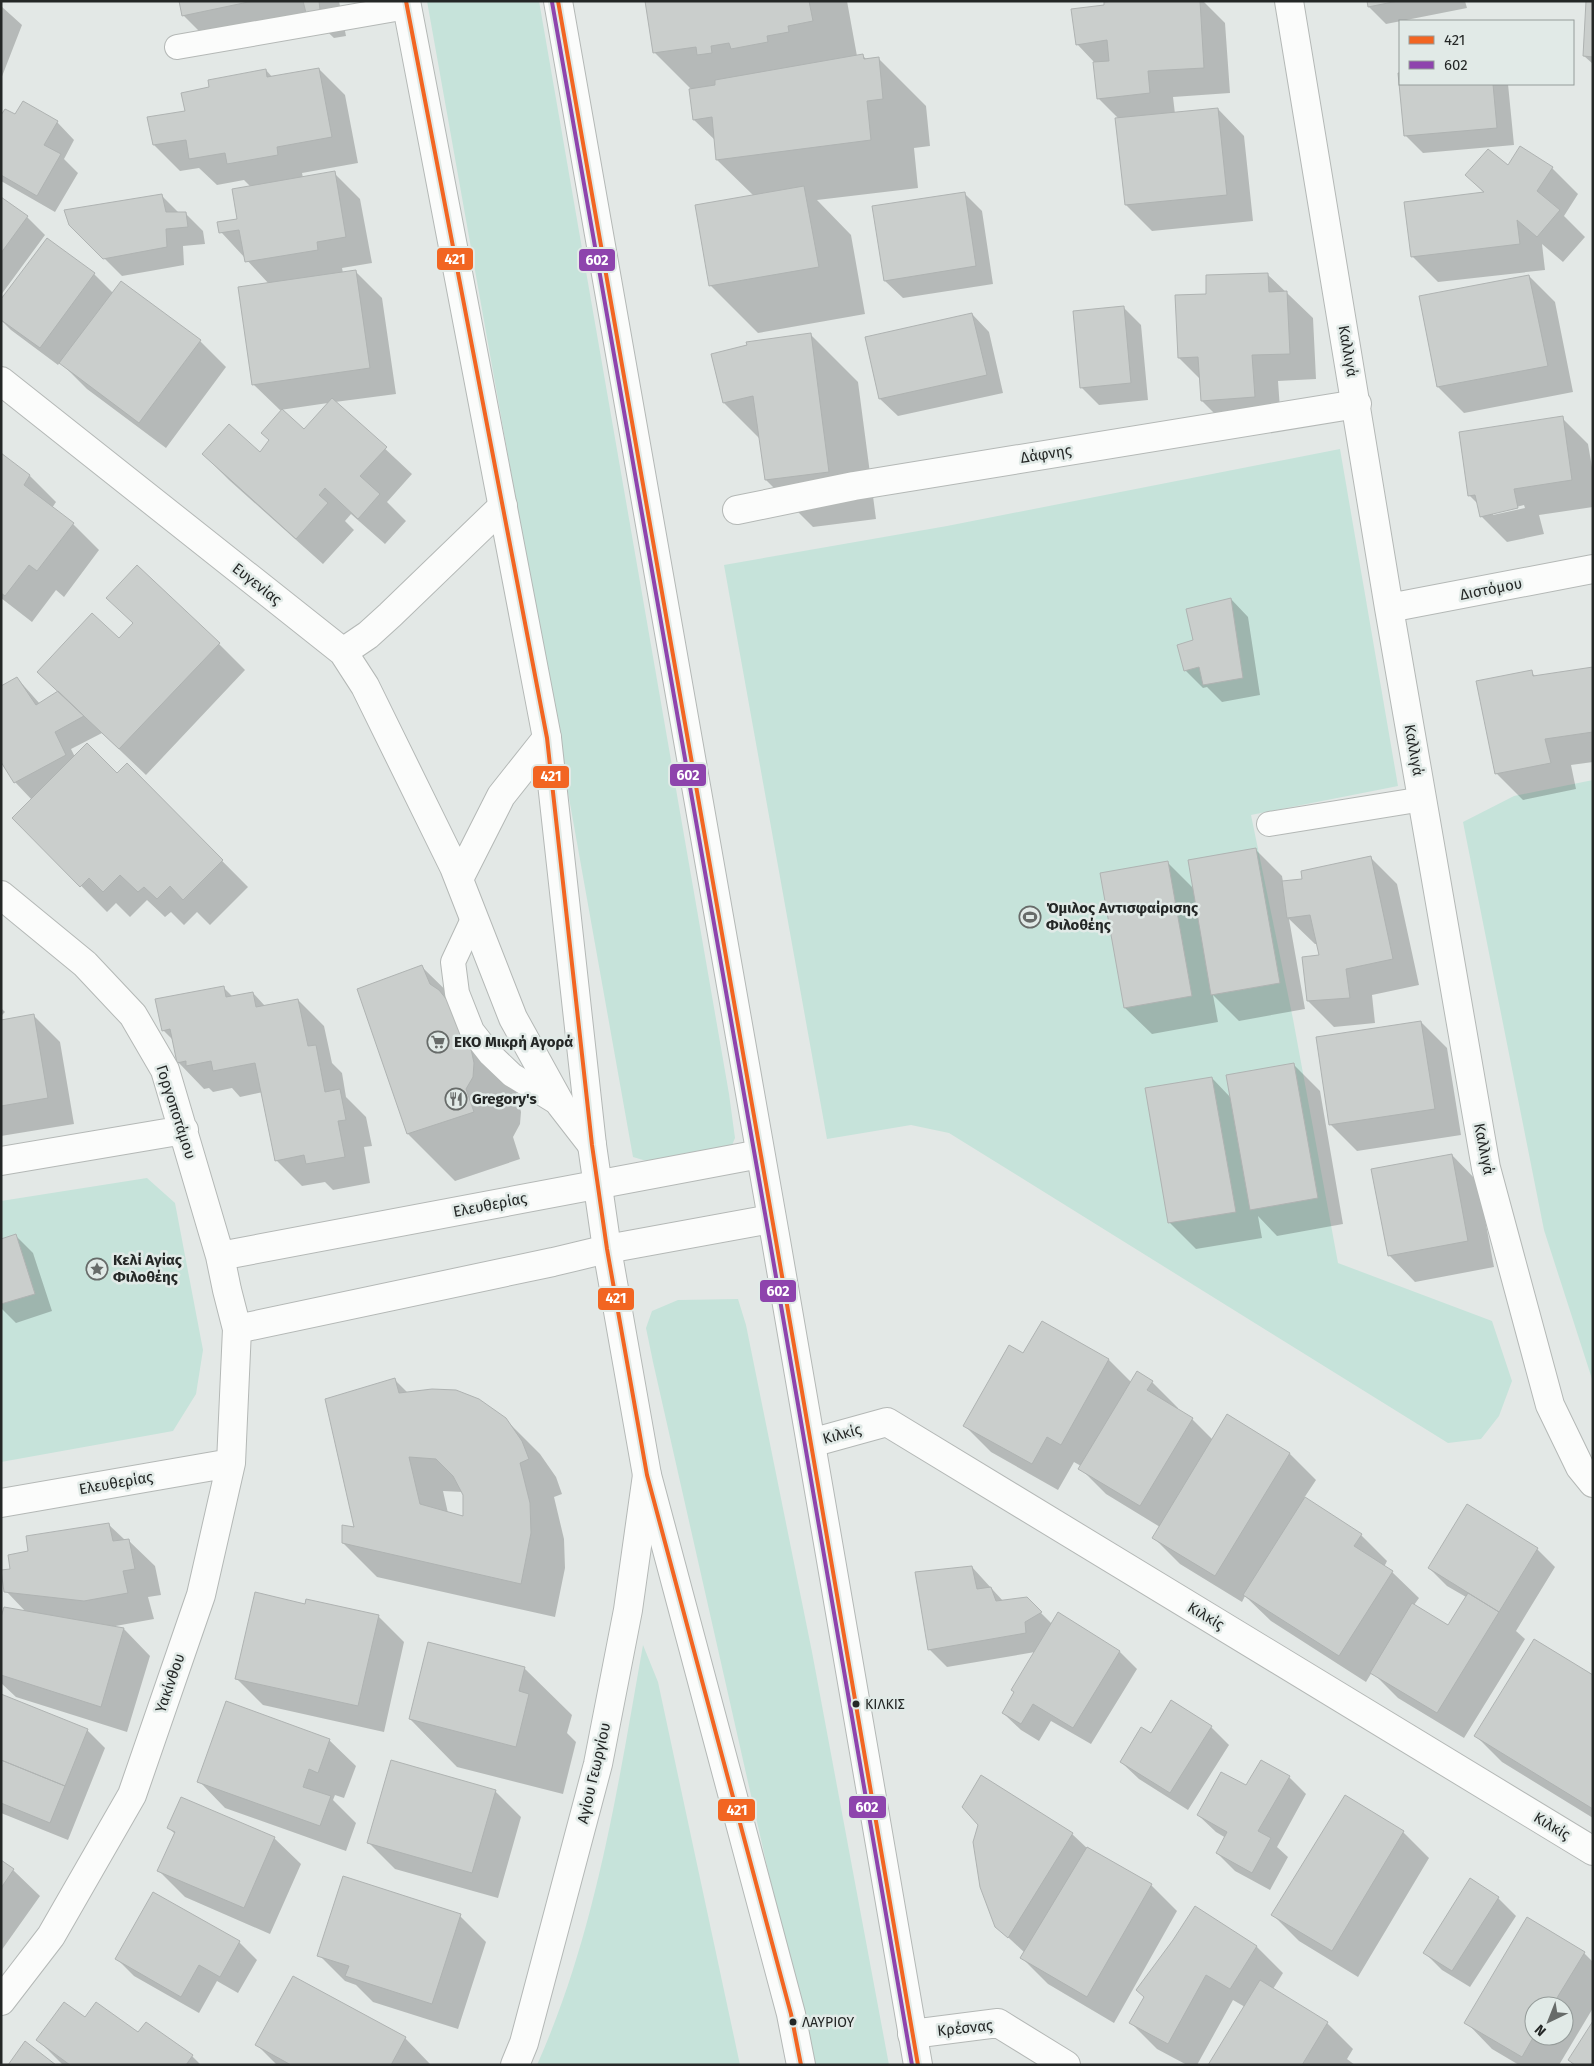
<svg xmlns="http://www.w3.org/2000/svg" width="1594" height="2066" font-family="'Fira Sans',sans-serif">
<style>
.green{fill:#c6e3da}
.shadow{fill:#0003;fill-rule:evenodd}
.building{fill:#cacecc;stroke:#afb3b2;fill-rule:evenodd}
.lines{fill:none;stroke-linecap:round;stroke-linejoin:round}
.lane-casing{stroke:#b4b8b6;stroke-width:26}
.street-casing{stroke:#b4b8b6;stroke-width:30}
.secondary-casing{stroke:#b4b8b6;stroke-width:30}
.lane{stroke:#fbfcfb;stroke-width:24}
.street{stroke:#fbfcfb;stroke-width:28}
.secondary{stroke:#fbfcfb;stroke-width:28}
.bus-1-casing{stroke:#e1eae7;stroke-width:8}
.bus-2-casing{stroke:#e1eae7;stroke-width:8}
.bus-1{stroke:#f26522;stroke-width:4}
.bus-2{stroke:#8e44ad;stroke-width:4}
.bus-dot{fill:#242726;stroke:#e1eae7;stroke-width:2}
.labels{text-anchor:middle;stroke-width:5;stroke-linejoin:round;paint-order:stroke}
.bus-label{font-size:14px;fill:#242726;stroke:#e1eae7;text-anchor:start}
.street-label{font-size:15px;fill:#242726;stroke:#e1eae7}
.poi-label{font-size:15px;font-weight:bold;fill:#242726;stroke:#e1eae7;text-anchor:start}
.line-badge{stroke:#e1eae7;stroke-width:2}
.badge-label{font-size:14px;text-anchor:middle;font-weight:bold;fill:#fff}
</style>
<rect width="100%" height="100%" fill="#e3e8e6"/>
<path class="green" d="M427,1H539L729,1094L735,1138L730,1150L650,1162L633,1157Z
M1340,449L1398,786L1251,815L1293,1019L1338,1263L1492,1321L1512,1381L1499,1416L1481,1439L1448,1443L949,1133L911,1125L827,1139L724,565L947,526Z
M1593,780V1382L1544,1230L1463,822L1514,796Z
M147,1178L175,1203L203,1350L196,1394L173,1431L1,1462V1201Z
M738,1299L746,1325L812,1652L889,2065H812L653,1362L646,1328L652,1311L678,1300Z
M643,1645L658,1682L740,2065H537C596,1933 618,1786 643,1645Z"/>
<path class="shadow" d="M180,1H339L346,36L334,38L315,20L209,41L183,15Z
M647,1H847L857,56L862,55L867,60L879,59L926,106L930,146L914,148L918,188L817,200L851,235L865,314L758,333L710,285L754,196L717,160L716,141L694,120L691,89L654,52Z
M1133,1H1203L1225,23L1230,93L1173,97L1175,114L1218,109L1244,136L1253,221L1152,231L1126,205L1119,119L1098,98L1094,62L1077,44Z
M1368,1H1465L1467,8L1386,24L1369,7Z
M1593,1V64L1584,56Z
M1,6L22,25L1,79Z
M319,69L345,95L358,163L302,173L303,178L334,173L360,199L372,263L342,268L343,273L356,272L382,298L396,394L335,402L412,474L387,502L406,521L385,544L351,514L345,521L354,530L323,564L229,480L203,454L260,453L304,431L328,403L280,410L253,384L269,284L221,232L239,220L251,187L244,180L217,185L199,168L180,171L154,145L211,88L266,70L273,78Z
M1401,84H1508L1514,145L1423,153L1405,135Z
M16,116L57,122L74,140L64,159L78,173L55,212L1,181V118Z
M1508,167L1552,168L1578,194L1564,216L1585,237L1563,262L1542,244L1545,270L1438,282L1412,256L1485,194L1467,175Z
M964,193L982,211L993,284L903,298L885,281Z
M161,195L179,213H185L203,231L205,244L183,246L184,265L122,276L70,224Z
M1,199L27,217L45,235L1,295Z
M47,239L94,274L113,293L200,341L226,367L166,448L87,389L60,362L58,365L11,330L1,320V301Z
M1267,274L1313,318L1316,379L1278,381L1281,423L1228,427L1202,401L1200,379L1179,358L1207,295Z
M1529,276L1555,302L1573,392L1464,413L1438,387Z
M1123,307L1141,325L1148,400L1099,405L1081,387Z
M972,314L989,332L1003,393L898,416L880,399L866,338Z
M811,335L858,382L876,519L813,527L766,480L760,439L724,403L712,355Z
M1562,418L1588,444L1593,473V507L1539,515L1544,534L1507,542L1481,516L1478,504L1469,495ZM1524,505L1525,508L1493,515V513Z
M1,455L30,476L56,502L52,508L73,524L99,550L64,597L56,590L32,622L1,598Z
M1231,599L1248,617L1260,695L1222,702L1207,687L1203,688L1185,670L1194,641Z
M119,640L219,644L245,670L146,775L102,733L71,749L75,757L117,774L127,765L248,887L210,925L197,912L184,925L171,912L165,917L147,900L130,917L116,903L107,912L14,818L32,800L15,782L17,678L40,704L59,691Z
M1593,669V762L1571,765L1576,789L1523,800L1496,773L1531,672L1536,677Z
M1255,849L1282,876L1283,882L1304,880L1371,858L1397,884L1419,985L1372,995L1375,1023L1334,1027L1308,1001L1304,958L1321,956L1318,944H1315L1289,919L1305,1009L1239,1021L1213,995L1218,1022L1152,1034L1125,1008L1102,874L1168,863L1194,889Z
M422,967L470,1014L511,1073L521,1112L520,1124L513,1137L520,1159L455,1181L408,1134Z
M223,987L233,997L253,993L265,1006L298,1000L324,1026L332,1063L342,1073L346,1097L366,1117L372,1146L364,1147L370,1183L333,1190L325,1182L302,1186L276,1160L263,1092L240,1097L232,1088L213,1092L209,1088L204,1089L178,1062L174,1041L163,1030Z
M1,1008L5,1012L1,1016Z
M33,1015L60,1042L74,1124L1,1136V1021Z
M1421,1022L1447,1048L1461,1135L1357,1151L1330,1124Z
M1294,1065L1320,1091L1343,1224L1277,1236L1258,1216L1262,1238L1196,1249L1170,1223L1146,1089L1212,1078L1231,1098Z
M1452,1155L1478,1182L1494,1267L1415,1282L1389,1255Z
M15,1235L33,1253L52,1311L16,1323L1,1308V1240Z
M1024,1355L1109,1360L1131,1382L1137,1373L1152,1382L1178,1408V1410L1192,1419L1213,1440L1289,1453L1316,1480L1304,1498L1361,1535L1387,1561L1384,1567L1392,1572L1419,1598L1414,1605L1448,1627L1466,1597L1447,1586L1429,1568L1537,1549L1555,1567L1516,1631L1525,1639L1464,1738L1398,1698L1372,1672L1366,1682L1271,1621L1245,1596L1242,1602L1180,1564L1154,1538L1160,1527L1106,1494L1080,1468L1081,1466L1074,1462L1058,1490L991,1452L965,1426Z
M395,1380L408,1393L505,1419L540,1454L556,1477L562,1494L554,1497L564,1539L565,1568L555,1617L377,1577L343,1543L356,1528ZM443,1491L463,1492L465,1517L448,1513Z
M108,1524L125,1540H128L155,1566L161,1595L148,1597L154,1619L110,1627L124,1629L150,1656L127,1732L16,1697L1,1683V1622L27,1613L6,1591L11,1570L30,1552Z
M972,1567L1003,1601L1026,1598L1052,1624L1058,1614L1120,1652L1137,1669L1091,1744L1051,1721L1039,1741L1021,1730L1003,1713L1035,1652L947,1667L929,1649Z
M306,1605L378,1616L404,1642L384,1732L263,1705L236,1678Z
M524,1668L572,1715L567,1733L576,1742L563,1794L457,1767L410,1719Z
M1593,1677V1818L1502,1762L1475,1735Z
M1,1695L87,1730L105,1748L68,1840L1,1813Z
M1211,1727L1229,1745L1188,1810L1139,1779L1121,1762L1151,1734Z
M329,1740L356,1766L344,1798L335,1795L333,1800L356,1823L346,1851L225,1808L199,1781Z
M1289,1777L1306,1794L1277,1847L1288,1857L1270,1890L1235,1871L1217,1853L1226,1838L1216,1832L1198,1815L1247,1787Z
M495,1791L521,1817L498,1898L395,1869L369,1843Z
M169,1828L274,1838L301,1864L270,1934L185,1897L159,1871L175,1834Z
M1403,1832L1429,1858L1358,1977L1299,1941L1273,1915Z
M1072,1834L1088,1849L1151,1885L1177,1911L1114,2023L1048,1984L1022,1958L1025,1953L996,1926Z
M1,1862L13,1870L40,1896L1,1951Z
M1498,1898L1516,1916L1470,1987L1442,1970L1424,1952Z
M1196,1908L1257,1947L1283,1973L1273,1989L1327,2023L1353,2049L1347,2059L1355,2065H1210L1245,2007L1233,2000L1197,2065H1187L1157,2049L1131,2023L1174,1941Z
M460,1916L486,1942L458,2029L373,2002L356,1985L345,1981L319,1955Z
M239,1942L257,1960L238,1993L217,1981L199,2013L134,1976L117,1959Z
M1584,1953L1593,1962V2008L1559,2065H1519L1492,2049L1466,2022ZM1534,2006H1564V2036H1534Z
M85,2019L139,2034L147,2023L192,2056L201,2065H63L38,2040Z
M405,2038L431,2065H277L257,2045Z"/>
<path class="building" d="M179,1H253L182,16Z
M303,1H319L320,10L306,13Z
M645,1H809L813,21L788,26L789,32L767,36L768,42L731,49L729,43L711,46L712,53L697,55L696,47L653,53Z
M1200,1L1204,68L1148,71L1150,93L1097,99L1093,62L1109,61L1107,40L1076,45L1071,9L1104,5V2L1114,1Z
M1367,1H1398L1368,7Z
M1586,1H1593V57L1583,56Z
M863,54L864,59L879,57L883,99L867,101L871,140L716,160L712,117L693,120L689,89L715,85V80Z
M319,68L332,137L277,147L278,155L227,164L225,153L189,159L186,140L153,145L147,117L185,111L181,93L209,87L208,80L266,69L267,77Z
M1398,73H1400V84H1493L1497,128L1404,136Z
M23,101L58,121L44,145L61,154L37,196L1,175V115L5,109L15,114Z
M1218,108L1227,195L1125,205L1115,118Z
M1520,146L1553,167L1537,191L1560,210L1537,237L1517,220L1520,244L1411,257L1404,202L1484,192L1465,175L1488,149L1508,165Z
M335,171L346,237L317,242L318,250L245,262L239,230L219,233L217,222L237,219L232,189Z
M804,186L819,267L709,286L695,205Z
M965,192L976,266L884,281L872,206Z
M162,194L166,212H186L188,227L166,229L167,247L103,259L69,225L64,210Z
M1,197L28,216L1,253Z
M47,238L95,273L40,348L1,320V299Z
M356,270L370,368L252,385L238,287Z
M1268,273L1269,292L1287,291L1290,354L1252,355L1255,397L1201,401L1198,357L1178,358L1175,295L1206,294V275Z
M1529,275L1548,366L1437,387L1419,296Z
M121,281L201,340L139,423L59,363Z
M1124,306L1131,383L1080,388L1073,311Z
M972,313L987,375L879,399L865,337Z
M811,333L829,472L765,480L753,396L723,403L711,354L747,345L746,342Z
M332,398L387,447L360,476L380,494L358,519L325,488L319,495L328,503L296,539L202,454L229,424L260,452L269,440L261,433L282,409L304,429Z
M1563,416L1572,480L1514,489L1518,508L1480,517L1475,495L1468,496L1459,432Z
M1,453L30,475L24,485L74,523L37,571L29,565L5,596L1,593Z
M137,565L220,643L119,749L37,672L92,613L119,638L133,623L106,598Z
M1231,598L1243,678L1203,685L1199,667L1184,671L1177,645L1193,640L1186,609Z
M1593,667V732L1545,739L1551,763L1495,774L1476,681L1532,670L1533,676Z
M17,677L36,705L58,691L84,716L55,732L66,755L14,783L1,762V686Z
M87,743L117,773L127,763L223,860L183,900L170,886L157,899L144,887L138,892L120,875L103,892L89,878L80,887L12,818Z
M1256,848L1280,983L1211,995L1188,860Z
M1371,856L1393,959L1346,969L1350,998L1307,1001L1302,957L1319,955L1310,915L1287,918L1282,881L1302,879L1301,871Z
M1168,861L1192,996L1124,1008L1100,873Z
M422,965L430,984L439,990L451,1005L470,1044L474,1063L473,1077L466,1089L474,1112L407,1134L357,989Z
M224,986L226,997L253,992L256,1007L298,999L308,1046L316,1045L325,1092L340,1089L346,1120L338,1121L345,1157L306,1164L304,1155L275,1161L255,1063L213,1071L211,1061L186,1066V1061L177,1063L170,1029L162,1031L155,999Z
M34,1014L48,1098L1,1106V1020Z
M1421,1021L1435,1109L1329,1125L1316,1037Z
M1294,1063L1318,1198L1250,1210L1226,1075Z
M1212,1077L1236,1212L1168,1223L1145,1088Z
M1452,1154L1468,1241L1388,1256L1371,1169Z
M16,1234L35,1294L1,1304V1239Z
M1042,1321L1109,1359L1061,1445L1047,1437L1032,1464L963,1426L1009,1345L1023,1353Z
M1137,1371L1153,1381L1147,1390L1193,1418L1140,1506L1078,1469Z
M395,1378L399,1393L432,1389L456,1390L479,1399L506,1418L522,1441L529,1459L520,1463L530,1503L531,1533L521,1584L342,1543V1525L354,1527L325,1399ZM409,1457L436,1459L453,1476L463,1495V1516L420,1504Z
M1227,1414L1290,1453L1215,1576L1152,1538Z
M1305,1497L1362,1534L1354,1546L1393,1571L1339,1656L1243,1595Z
M1467,1504L1538,1548L1499,1612L1428,1568Z
M109,1523L113,1541L129,1539L135,1569L123,1571L128,1593L84,1601L4,1592L1,1570L10,1569L8,1555L28,1551L26,1536Z
M972,1566L977,1589L991,1587L996,1601L1027,1597L1042,1612L1025,1622L1026,1633L928,1650L915,1572Z
M255,1592L305,1604L306,1599L379,1615L358,1706L235,1679Z
M1468,1593L1499,1612L1437,1713L1370,1673L1412,1603L1448,1625Z
M4,1607L124,1628L101,1707L1,1675V1617Z
M1058,1612L1120,1651L1073,1728L1033,1704L1021,1724L1002,1713L1014,1692L1011,1690Z
M1534,1639L1593,1675V1809L1474,1736Z
M428,1642L525,1667L519,1691L529,1694L516,1747L409,1719Z
M1,1694L88,1729L65,1786L1,1760Z
M1171,1700L1212,1726L1170,1793L1120,1762L1141,1727L1151,1733Z
M226,1701L330,1739L318,1773L309,1769L303,1787L331,1796L320,1826L197,1782Z
M1,1760L65,1786L50,1823L1,1803Z
M391,1760L496,1790L472,1873L367,1843Z
M1261,1760L1290,1776L1258,1831L1271,1838L1252,1873L1216,1853L1227,1832L1197,1815L1221,1772L1246,1785Z
M981,1775L1073,1833L1008,1938L995,1927L980,1887L973,1842L978,1825L962,1807Z
M1345,1795L1404,1831L1332,1951L1271,1915Z
M181,1797L275,1837L244,1908L157,1871L175,1832L167,1828Z
M1087,1847L1152,1884L1087,1997L1020,1958Z
M1,1860L14,1869L1,1888Z
M343,1876L461,1914L432,2004L345,1976L349,1966L317,1956Z
M1470,1878L1499,1897L1452,1971L1423,1953Z
M153,1892L240,1941L220,1977L199,1965L181,1997L115,1959Z
M1195,1906L1257,1946L1230,1989L1206,1975L1168,2044L1129,2023L1144,1997L1136,1990L1173,1940Z
M1527,1917L1585,1952L1552,2006H1534V2036L1522,2057L1464,2023Z
M293,1976L406,2037L391,2065H291L255,2045Z
M1260,1980L1328,2022L1302,2065H1208Z
M64,2002L85,2017L96,2002L138,2032L146,2022L193,2055L186,2065H70L36,2040Z
M1593,2021V2065H1575L1568,2060Z
M25,2041L56,2065H8Z"/>
<g class="lines">
<g class="lane-casing">
<path id="lane" d="M177,47L407,7
M1269,824L1423,799
M474,917L453,962L457,993L472,1031L490,1054L512,1075L561,1105"/>
</g>
<g class="street-casing">
<path id="street" d="M1289,1L1389,608L1486,1168L1550,1405L1580,1467L1593,1483
M1,381L343,652L365,686L454,867L513,1018L561,1105L592,1145
M737,510L854,486L1357,404
M1389,608L1593,569
M343,652L368,635L390,615L503,506
M459,879L501,796L547,738
M1,895L85,964L133,1015L165,1070L220,1256L227,1290L237,1329L231,1463L201,1595L132,1795L51,1936L1,2001
M1,1161L184,1130
M220,1256L760,1154
M237,1329L553,1262L607,1249L771,1219
M811,1443L887,1422L1593,1851
M1,1503L231,1463
M912,2034L998,2023L1066,2065
M515,2065L524,2043L598,1764L628,1610L647,1475"/>
</g>
<g class="secondary-casing">
<path id="secondary" d="M406,1L547,738L592,1145L607,1249L647,1475L791,2014L801,2065
M558,1L776,1241L918,2065"/>
</g>
<use href="#lane" class="lane"/>
<use href="#street" class="street"/>
<use href="#secondary" class="secondary"/>
<g class="bus-1-casing">
<path id="bus-1" d="M406,1L547,738L592,1145L607,1249L647,1475L791,2014L801,2065
M558,1L776,1241L918,2065"/>
</g>
<g class="bus-2-casing">
<path id="bus-2" d="M552,2L770,1242L912,2065"/>
</g>
<use href="#bus-1" class="bus-1"/>
<use href="#bus-2" class="bus-2"/>
</g>
<defs>
<g id="stadium-ring" transform="scale(1.125)"><circle r="9.5" fill="#e1eae7" stroke="#676b69" stroke-width="1.5"/><path d="M0-5a6.5 5 0 1 0 0 10a6.5 5 0 1 0 0-10ZM-3.5-1.8h7v3.6h-7Z" fill="#676b69"/></g>
<g id="supermarket-ring" transform="scale(1.125)"><circle r="9.5" fill="#e1eae7" stroke="#676b69" stroke-width="1.5"/><path d="M-6-5.5h2.5l.6 2H6L4.5 2H-2.5L-4.4-4H-6ZM-1.5 3.2a1.3 1.3 0 1 0 .1 0ZM3 3.2a1.3 1.3 0 1 0 .1 0Z" fill="#676b69"/></g>
<g id="restaurant-ring" transform="scale(1.125)"><circle r="9.5" fill="#e1eae7" stroke="#676b69" stroke-width="1.5"/><path d="M-5-6h1v4h1v-4h1v4h1v-4h1v5L-1.5 .5V6h-2V.5L-5-1ZM5-6V6H3V1.5H1.5Q1.5-4 5-6Z" fill="#676b69"/></g>
<g id="sight-ring" transform="scale(1.125)"><circle r="9.5" fill="#e1eae7" stroke="#676b69" stroke-width="1.5"/><path d="M0-6L1.8-2.2L6-1.7L2.9 1.2L3.7 5.4L0 3.3L-3.7 5.4L-2.9 1.2L-6-1.7L-1.8-2.2Z" fill="#676b69"/></g>
</defs>
<g fill-rule="evenodd">
<use href="#stadium-ring" x="1030" y="917"/>
<use href="#supermarket-ring" x="438" y="1042"/>
<use href="#restaurant-ring" x="456" y="1099"/>
<use href="#sight-ring" x="97" y="1269"/>
</g>
<g class="bus-dot">
<circle cx="856" cy="1704" r="4.5"/>
<circle cx="793" cy="2022" r="4.5"/>
</g>
<g class="labels">
<g class="bus-label">
<text x="865" y="1709">ΚΙΛΚΙΣ</text>
<text x="802" y="2027">ΛΑΥΡΙΟΥ</text>
</g>
<g class="street-label">
<text transform="translate(1348 351) rotate(80)" y="5">Καλλιγά</text>
<text transform="translate(1046 454) rotate(-9)" y="5">Δάφνης</text>
<text transform="translate(257 584) rotate(38)" y="5">Ευγενίας</text>
<text transform="translate(1491 589) rotate(-11)" y="5">Διστόμου</text>
<text transform="translate(1414 750) rotate(80)" y="5">Καλλιγά</text>
<text transform="translate(176 1112) rotate(72)" y="5">Γοργοποτάμου</text>
<text transform="translate(1484 1149) rotate(79)" y="5">Καλλιγά</text>
<text transform="translate(490 1205) rotate(-11)" y="5">Ελευθερίας</text>
<text transform="translate(842 1434) rotate(-15)" y="5">Κιλκίς</text>
<text transform="translate(116 1483) rotate(-10)" y="5">Ελευθερίας</text>
<text transform="translate(1206 1616) rotate(31)" y="5">Κιλκίς</text>
<text transform="translate(170 1683) rotate(-71)" y="5">Υακίνθου</text>
<text transform="translate(594 1773) rotate(-77)" y="5">Αγίου Γεωργίου</text>
<text transform="translate(1552 1826) rotate(31)" y="5">Κιλκίς</text>
<text transform="translate(965 2028) rotate(-6)" y="5">Κρέσνας</text>
</g>
<g class="poi-label">
<text x="1046" y="913">Όμιλος Αντισφαίρισης<tspan x="1046" dy="17">Φιλοθέης</tspan></text>
<text x="454" y="1047">ΕΚΟ Μικρή Αγορά</text>
<text x="472" y="1104">Gregory's</text>
<text x="113" y="1265">Κελί Αγίας<tspan x="113" dy="17">Φιλοθέης</tspan></text>
</g>
</g>
<g class="line-badge">
<rect x="436" y="247" width="38" height="24" rx="5" fill="#f26522"/>
<rect x="578" y="248" width="38" height="24" rx="5" fill="#8e44ad"/>
<rect x="669" y="763" width="38" height="24" rx="5" fill="#8e44ad"/>
<rect x="532" y="765" width="38" height="24" rx="5" fill="#f26522"/>
<rect x="759" y="1279" width="38" height="24" rx="5" fill="#8e44ad"/>
<rect x="597" y="1287" width="38" height="24" rx="5" fill="#f26522"/>
<rect x="848" y="1795" width="39" height="24" rx="5" fill="#8e44ad"/>
<rect x="717" y="1798" width="39" height="24" rx="5" fill="#f26522"/>
</g>
<g class="badge-label">
<text x="455" y="264">421</text>
<text x="597" y="265">602</text>
<text x="688" y="780">602</text>
<text x="551" y="781">421</text>
<text x="778" y="1296">602</text>
<text x="616" y="1303">421</text>
<text x="867" y="1812">602</text>
<text x="737" y="1815">421</text>
</g>
<rect width="1594" height="2066" fill="none" stroke="#242726" stroke-width="5"/>
<rect x="1399" y="20" width="175" height="65" fill="#e1eae7" stroke="#959c9a"/>
<rect x="1409" y="36" width="25" height="8" fill="#f26522" stroke="#959c9a"/>
<text x="1444" y="45" font-size="15" fill="#242726">421</text>
<rect x="1409" y="61" width="25" height="8" fill="#8e44ad" stroke="#959c9a"/>
<text x="1444" y="70" font-size="15" fill="#242726">602</text>
<g transform="translate(1549 2021) rotate(223)"><circle r="24" fill="#e1eae7" stroke="#959c9a"/>
<path d="M0-4L9 19L0 12L-9 19Z" fill="#676b69"/>
<text y="-8" font-size="14" font-weight="bold" text-anchor="middle" fill="#242726">N</text>
</g>
</svg>
